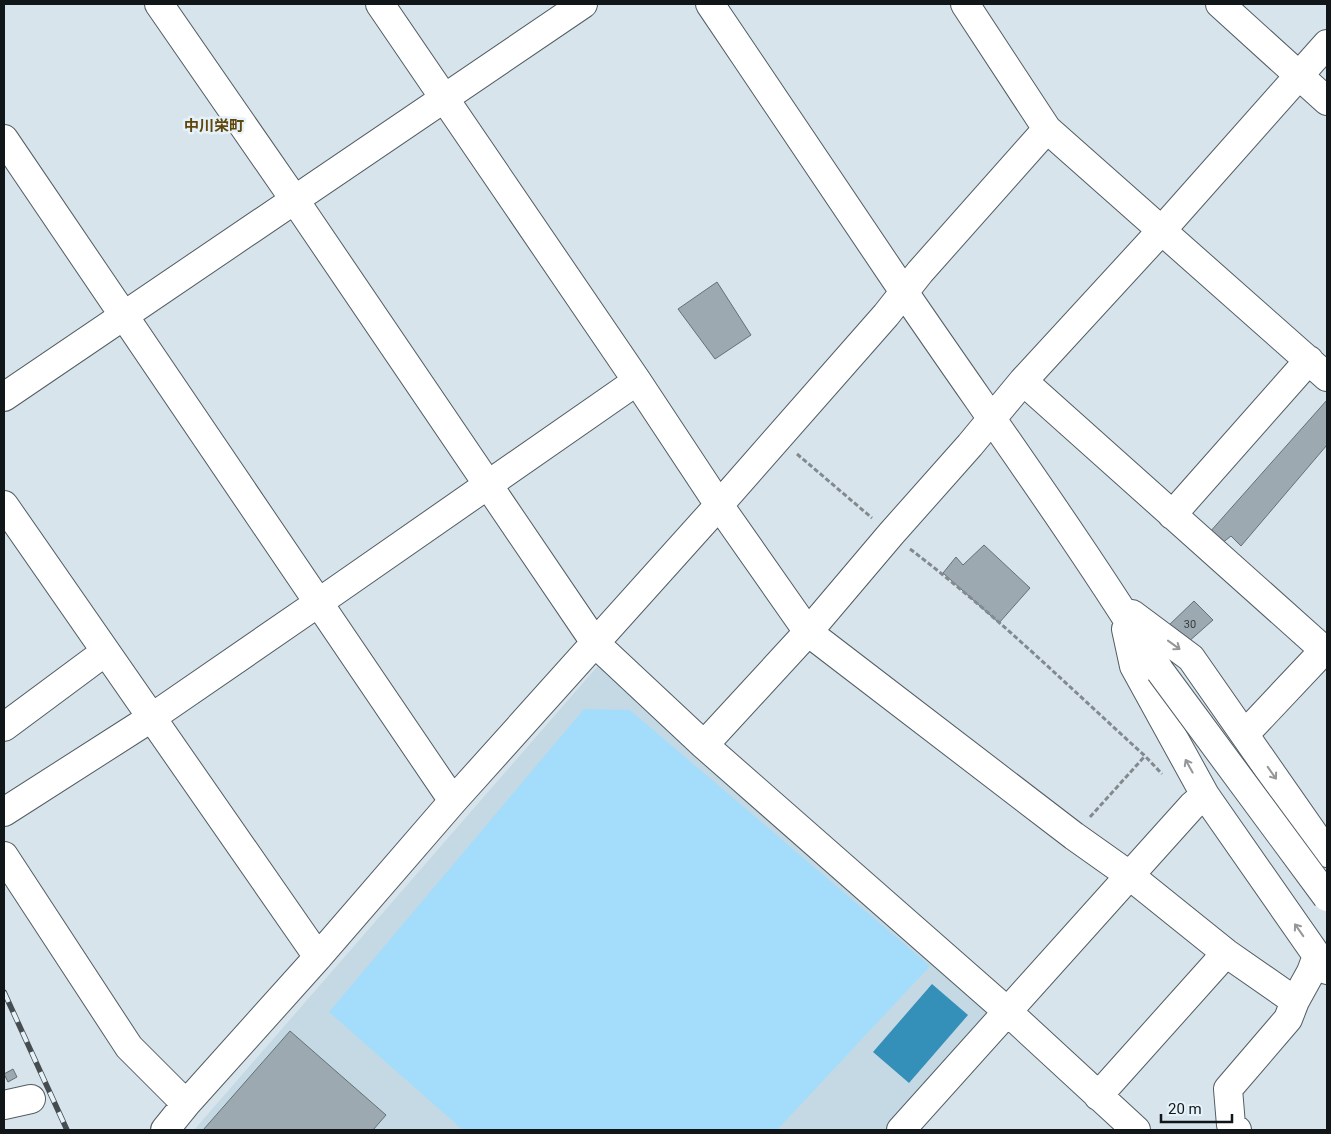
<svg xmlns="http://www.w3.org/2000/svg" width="1331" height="1134" font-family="Roboto,'Noto Sans JP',sans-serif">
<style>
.built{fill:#c4d9e4}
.green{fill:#a3ddfb}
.water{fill:#3490b8}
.building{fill:#9da9b0;stroke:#647076}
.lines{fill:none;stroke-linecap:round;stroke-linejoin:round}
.minor-casing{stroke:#525d63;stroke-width:30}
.path{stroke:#818a8f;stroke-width:3;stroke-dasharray:5 2.5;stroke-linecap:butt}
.minor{stroke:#fff;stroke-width:28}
.rail-casing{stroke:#464d51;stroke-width:5.5}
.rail{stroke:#e5f2f9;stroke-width:4;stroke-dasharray:11;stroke-linecap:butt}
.minor-bridge-casing{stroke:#525d63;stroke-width:30;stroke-linecap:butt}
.minor-bridge{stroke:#fff;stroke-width:28}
.oneway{stroke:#949697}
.labels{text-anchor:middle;stroke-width:5;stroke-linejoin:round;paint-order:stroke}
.number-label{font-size:11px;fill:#343b3e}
.neighbourhood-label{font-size:15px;font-weight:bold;fill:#61460a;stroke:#e5f2f9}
</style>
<rect width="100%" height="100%" fill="#d7e4eb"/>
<path class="built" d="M603,660L1003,1010L895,1130H194Z"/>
<path class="green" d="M584,709L630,710L930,966L777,1130H463L329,1012Z"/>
<path class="water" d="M932,984L968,1015L909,1083L873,1052Z"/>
<path class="building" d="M717,282L751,335L715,359L678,309Z
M1327,400V445L1241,546L1231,536L1221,544L1209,533Z
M984,545L1030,588L999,623L943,573L956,557L963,565Z
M1194,601L1213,620L1187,643L1167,627Z
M290,1031L386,1115L373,1130H203Z
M13,1069L17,1077L8,1082L4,1074Z"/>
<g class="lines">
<g class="minor-casing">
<path id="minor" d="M159,4L294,199L596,644L704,745L1008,1012L1136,1130
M380,4L637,381L719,505L808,632L1074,836L1129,875L1226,953L1295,1001L1311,972L1317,956
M710,4C775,100 839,197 904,292C990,418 1080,541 1160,671
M965,4L1047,129L1327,377
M1220,4L1327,101
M4,139L453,801
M1023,381L1324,650
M4,397L583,4
M4,505L318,957
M1172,515L1309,360
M1132,614L1191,658L1327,853
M1126,629L1134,666L1205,795L1327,970
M4,727L105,652
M1245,734L1327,647
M704,745L808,632L891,534L970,445L1023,381L1161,231L1327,44
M4,812L151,718L318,603L637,381
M4,856L129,1047L186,1104
M1098,1096L1226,953
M4,1105L31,1099
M165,1130L186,1104L318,957L453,801L719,505L886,315L920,272L1047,129
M901,1130L1192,806L1205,795
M1237,1130L1231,1125L1228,1089L1288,1019L1295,1001"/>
</g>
<path class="path" d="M797,454L872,518
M910,549C993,612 1068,686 1145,756L1162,774
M1090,817L1145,756"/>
<use href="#minor" class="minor"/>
<g class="rail-casing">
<path id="rail" d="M4,992L67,1130"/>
</g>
<use href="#rail" class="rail"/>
<g class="minor-bridge-casing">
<path id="minor-bridge" d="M1160,671L1327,897"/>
</g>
<use href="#minor-bridge" class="minor-bridge"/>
</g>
<defs><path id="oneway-shaft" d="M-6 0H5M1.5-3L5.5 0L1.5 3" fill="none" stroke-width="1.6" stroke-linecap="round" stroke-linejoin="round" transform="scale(1.25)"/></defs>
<g class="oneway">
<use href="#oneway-shaft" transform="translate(1174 645) rotate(36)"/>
<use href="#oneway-shaft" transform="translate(1189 766) rotate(-119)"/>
<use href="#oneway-shaft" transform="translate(1272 773) rotate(55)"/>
<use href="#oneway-shaft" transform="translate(1299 930) rotate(-125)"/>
</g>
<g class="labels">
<g class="number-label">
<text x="1190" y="628">30</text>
</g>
<g class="neighbourhood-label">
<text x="214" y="131">中川栄町</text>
</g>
</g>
<rect width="1331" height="1134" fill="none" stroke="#111618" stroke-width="10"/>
<path d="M1161 1114v8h71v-8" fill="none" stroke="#111618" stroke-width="2.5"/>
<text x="1168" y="1114" font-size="15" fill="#111618" stroke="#e5f2f9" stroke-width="4" paint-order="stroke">20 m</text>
</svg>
